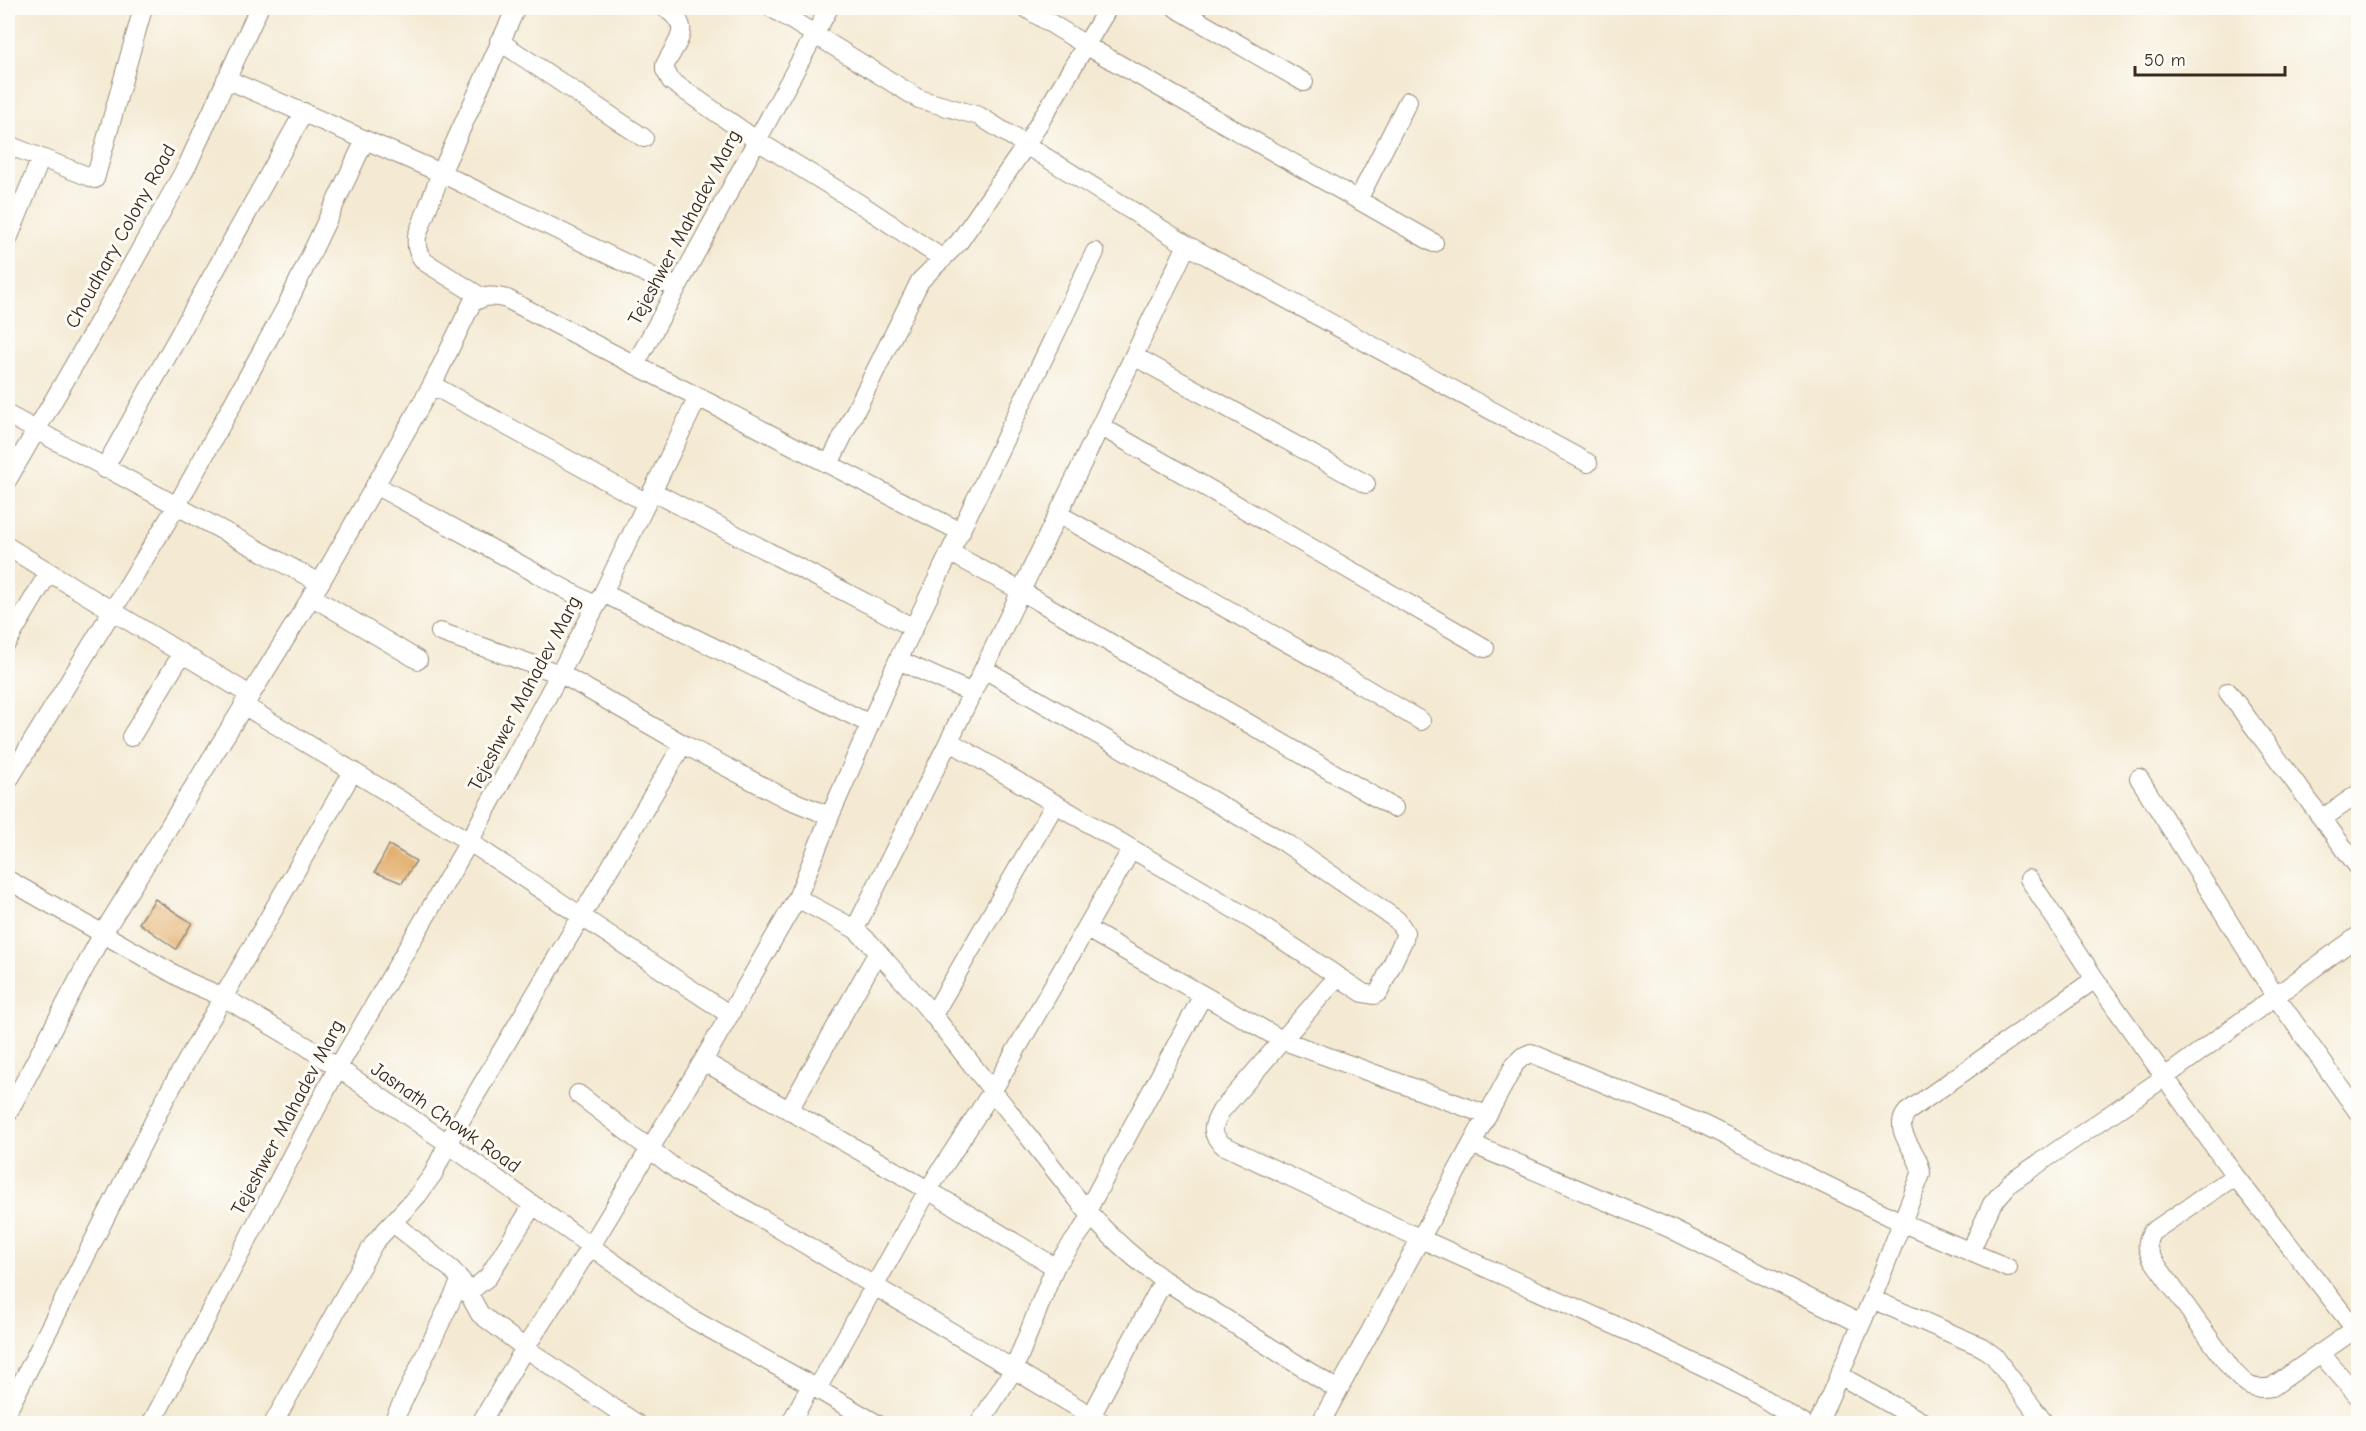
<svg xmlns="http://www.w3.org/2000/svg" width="2366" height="1431" font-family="'Comic Neue',sans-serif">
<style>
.building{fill:#e2ad6a}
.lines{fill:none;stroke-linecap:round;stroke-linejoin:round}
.street-casing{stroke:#988a78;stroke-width:20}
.street{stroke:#fff;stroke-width:18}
.labels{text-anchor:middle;stroke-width:6;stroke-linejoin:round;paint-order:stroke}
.street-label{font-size:20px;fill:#3b2a1e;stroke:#fdfcf7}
</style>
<rect width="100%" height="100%" fill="#fdfcf7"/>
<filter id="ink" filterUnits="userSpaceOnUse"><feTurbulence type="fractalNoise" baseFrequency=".0167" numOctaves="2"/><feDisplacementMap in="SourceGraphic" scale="12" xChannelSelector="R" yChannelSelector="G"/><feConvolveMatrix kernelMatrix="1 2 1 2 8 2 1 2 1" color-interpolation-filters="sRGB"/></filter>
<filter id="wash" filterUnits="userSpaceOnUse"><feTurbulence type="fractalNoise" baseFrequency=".008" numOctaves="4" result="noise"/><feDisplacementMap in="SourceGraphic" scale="24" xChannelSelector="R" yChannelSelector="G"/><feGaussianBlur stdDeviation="1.35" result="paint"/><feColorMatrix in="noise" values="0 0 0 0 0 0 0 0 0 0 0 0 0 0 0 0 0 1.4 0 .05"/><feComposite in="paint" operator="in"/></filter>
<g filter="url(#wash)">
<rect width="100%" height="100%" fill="#f4ead3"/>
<g id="blocks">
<path class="building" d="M389,845L416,861L402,883L375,872Z
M155,899L192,923L176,949L139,923Z"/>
</g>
</g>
<g filter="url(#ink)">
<use href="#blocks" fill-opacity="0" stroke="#988a78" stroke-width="1.5"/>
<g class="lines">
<g class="street-casing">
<path id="street" d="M665,8C694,28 678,39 665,65V70L671,81L756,140L865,207L943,259
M772,8L919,99L979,116L1187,245L1588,463
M1026,8L1087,46L1434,243
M1176,8L1304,82
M499,41L644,138
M226,79L441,173L676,288
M8,145L95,179L143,8
M1358,200L1408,101
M8,239L41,158
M481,297L425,262C417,253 416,247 417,236L441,173L516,8
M1134,356L1366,484
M432,385L647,503
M698,397L961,532
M8,415L320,583
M1100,426L1485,648
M829,464L920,281L959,242L1026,145L1108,8
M104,469L304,112
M8,479L130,268L188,164L259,8
M375,485L596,606
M652,491L914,628
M1058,514L1325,664L1421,721
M8,547L250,695
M951,553L1021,591L1394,808
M603,593L870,724
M311,596L418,660
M440,632L563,675L683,744L785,798L830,816
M8,641L49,572
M898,660L972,693
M2228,692L2358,867
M243,705L468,841L730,1015
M131,737L182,654
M949,741L1254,921L1363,993L1374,995L1379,992L1404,939L1405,932L1397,920L1284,842L984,669
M2139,778L2276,997L2358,1112
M8,781L176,507L286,307L365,140
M2323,818L2358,794
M2029,879L2095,979L2235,1176L2355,1329
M8,880L188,982L223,997L306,1046L440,1138L692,1319L811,1385L790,1424
M797,898L855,929L871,944L933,1015L1087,1211C1111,1238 1135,1260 1164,1280L1338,1390
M855,929L949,741L1187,245
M1087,929L1282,1040L1487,1115
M1338,976L1221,1111C1213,1125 1209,1133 1223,1145L1421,1239L1630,1332L1750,1390L1804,1424
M933,1015L1055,804
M703,1061L928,1190L1055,1267
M578,1094L681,1173L761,1218L1105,1424
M789,1110L878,952
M8,1113L103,933L320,583L432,385L472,303C485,295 493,295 507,299L635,365
M1472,1144L1669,1228L1861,1324
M2235,1176L2152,1232C2145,1243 2147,1249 2153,1260L2232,1370C2246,1385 2250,1391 2272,1387L2358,1327
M1087,1211L1203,995
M393,1223L451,1269L461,1280L480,1314L525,1348L637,1424
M1970,1252L1992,1204L2010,1183L2165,1077L2358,936
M468,1293L488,1277L533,1205
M1872,1299L1982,1347L1994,1356L2045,1424
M2320,1353L2358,1396
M1839,1375L1926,1424
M8,1410L166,1097L353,771
M151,1424L337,1069L469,842L603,593L698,397L635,365L829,8
M273,1424L374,1243L418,1195L433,1174L452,1135L683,744
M392,1424L461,1280
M480,1424L525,1348L594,1241L703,1061L797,898L830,816L898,660L1095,252
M877,1424L817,1389L928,1190L993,1090L1131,850
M979,1424L1014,1369L1055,1267L1092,1216
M1087,1424L1164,1280
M1320,1424L1515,1064L1522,1057L1531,1053L1704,1125L1903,1223L2008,1268
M1818,1424L1872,1299L1921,1174C1921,1152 1890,1132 1907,1112L2095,979"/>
</g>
<use href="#street" class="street"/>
</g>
</g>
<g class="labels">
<g class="street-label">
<text transform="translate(684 227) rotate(-62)" y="7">Tejeshwer Mahadev Marg</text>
<text transform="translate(120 236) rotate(-61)" y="7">Choudhary Colony Road</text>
<text transform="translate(524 693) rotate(-62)" y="7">Tejeshwer Mahadev Marg</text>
<text transform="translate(287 1117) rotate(-62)" y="7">Tejeshwer Mahadev Marg</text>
<text transform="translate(446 1117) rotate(35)" y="7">Jasnath Chowk Road</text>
</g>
</g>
<rect width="2366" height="1431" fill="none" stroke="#fdfcf7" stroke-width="30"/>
<path d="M2135 66v9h150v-9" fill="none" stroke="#3b2a1e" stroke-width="3"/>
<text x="2144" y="66" font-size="18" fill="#3b2a1e" stroke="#fdfcf7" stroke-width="4.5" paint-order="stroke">50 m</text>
</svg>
